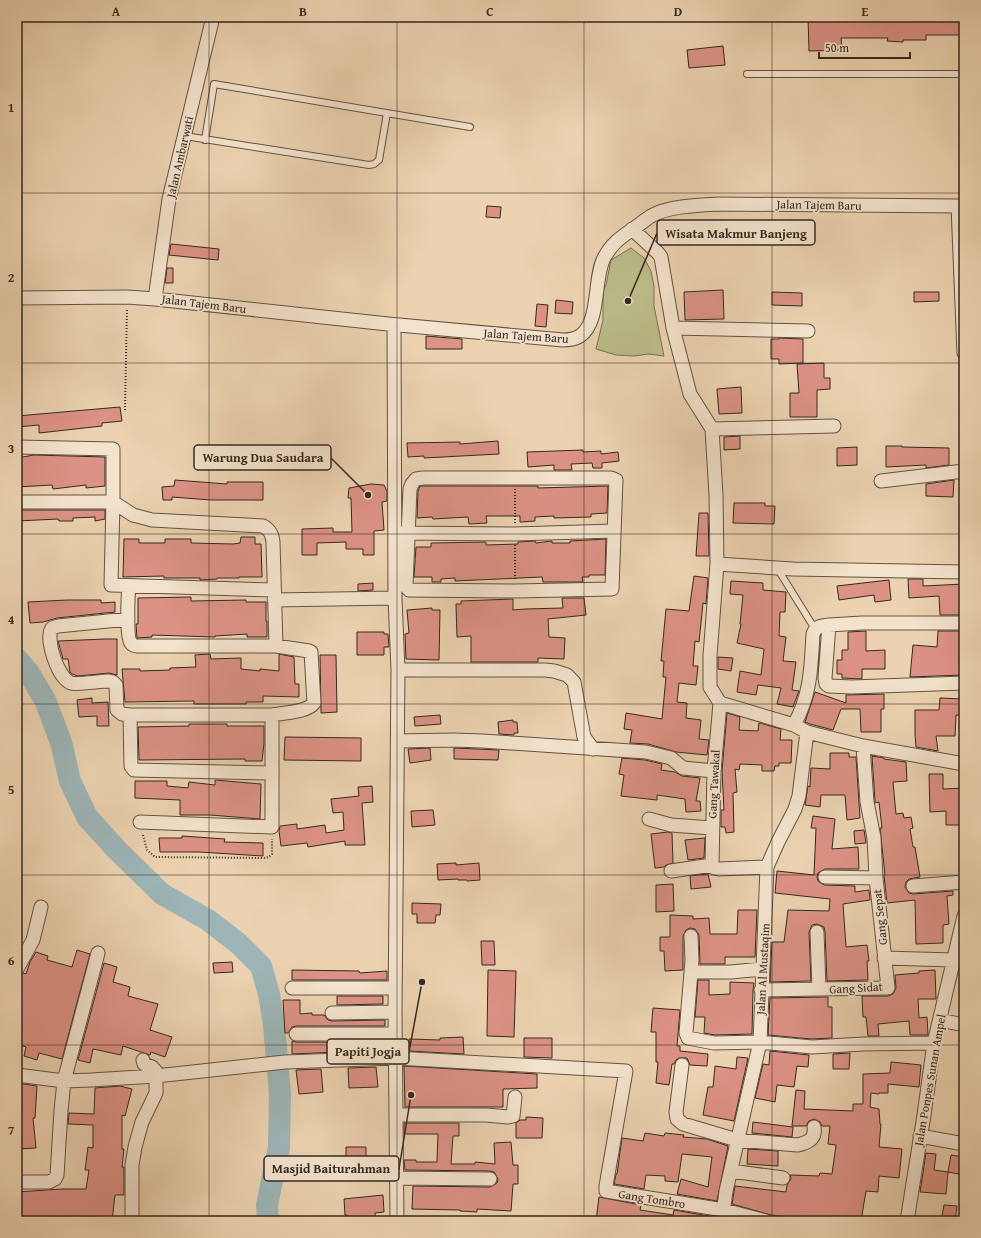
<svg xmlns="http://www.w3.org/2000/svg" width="981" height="1238" font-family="'Gentium Book Plus',serif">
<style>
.green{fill:#bbbb89;stroke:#787254}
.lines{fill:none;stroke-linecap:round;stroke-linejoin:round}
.river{stroke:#9db5b7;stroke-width:22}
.building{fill:#dc9285;stroke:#352820}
.service-casing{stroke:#635244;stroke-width:8}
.minor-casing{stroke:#635244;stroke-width:15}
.path{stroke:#352820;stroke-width:2;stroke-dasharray:1 2;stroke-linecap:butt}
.service{stroke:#f3e2cc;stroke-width:6}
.minor{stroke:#f3e2cc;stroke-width:13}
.grid{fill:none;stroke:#352820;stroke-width:1;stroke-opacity:0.55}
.labels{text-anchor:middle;stroke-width:3.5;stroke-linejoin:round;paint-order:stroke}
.street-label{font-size:12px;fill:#352820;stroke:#f3e2cc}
.leader{fill:none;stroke:#352820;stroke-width:1.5}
.callout-dot{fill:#352820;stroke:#f3e2cc;stroke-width:1.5}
.callout{fill:#f3e2cc;stroke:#352820;stroke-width:1.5}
.callout-label{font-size:13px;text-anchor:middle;font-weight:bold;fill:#352820}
.neatline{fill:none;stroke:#352820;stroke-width:1.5}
.grid-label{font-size:13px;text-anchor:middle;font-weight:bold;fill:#352820}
</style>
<rect width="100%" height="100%" fill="#ecd2b0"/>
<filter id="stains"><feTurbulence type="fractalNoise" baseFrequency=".005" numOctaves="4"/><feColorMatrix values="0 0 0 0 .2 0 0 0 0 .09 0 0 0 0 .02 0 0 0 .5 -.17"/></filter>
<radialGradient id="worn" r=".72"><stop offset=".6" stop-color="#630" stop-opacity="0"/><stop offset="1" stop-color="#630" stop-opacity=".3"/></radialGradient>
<path class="green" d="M631,248L644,258L651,271L654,286V306L664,356L648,354L635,356L616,355L596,349L603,320V291L606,285L611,260Z"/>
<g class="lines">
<path class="river" d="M17,659L29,673L45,700L61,742L70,781L87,817L117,850L162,894L208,920L239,944L261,966L269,994L274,1025L280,1094L279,1147L267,1205L268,1221"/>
</g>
<path class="building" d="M808,17H926V19L964,20V35H926V40H903V42L887,41L888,38H841L842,50L809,51Z
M723,46L725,65L689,68L687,50Z
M487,206L501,207L500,218L486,217Z
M171,244L219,249L218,260L169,255Z
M167,268H173V283H165Z
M723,290L724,319L685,320L684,292Z
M772,292L802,293V306L772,305Z
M914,292H939V301L914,302Z
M556,300L573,302L572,314L555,313Z
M537,304L548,305L546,327L535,326Z
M426,336L462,339V349H426Z
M779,338L803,339V363L779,364V359H771V339H779Z
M824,363V378H830V389L817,390V417H790V393H799L797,364Z
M741,387L742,413L719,414L717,389Z
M120,407L122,421L102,423V426L39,433V425L17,427V416Z
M740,436V449L724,450V437Z
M498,441L499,454L424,458V456L408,457L407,443L460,442V444Z
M886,446H902V447L949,448V465L926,468V465L886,467Z
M857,447V465L837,466V448Z
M583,450V452L601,451V454L618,452L619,461L602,463V468H593L592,463L571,464L572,470H554V465L528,467L527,452Z
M34,455L105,457V486L86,488V485L53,489L52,485L17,487V473H18L17,458Z
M175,480L227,484V482H263V500H211L172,497V500H163L162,487L174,486Z
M954,480L953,497L926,496V484Z
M371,484L384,485L387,491V501L382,502L384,530L374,531V555H363V549H346V542L317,543V555H302V529L333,528V532H352L351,498H348L349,488Z
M420,486H538V488L608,486L607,513L591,514V517L554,518V516L535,517V521L520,522V516H486L487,523L469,524L468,517L433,519L432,517L417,518L418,491Z
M734,503H765V506H775L774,524L733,523Z
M17,510H105V519L95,521V517L73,518V521H59L58,519L17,521Z
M699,513H708L709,556H696Z
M241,537H255V544H261L262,577H239V578H217V579L200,580V578H164V576L123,577L124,539H139V543H165V539H191V543L233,544L240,543Z
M606,539L605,575H589V577H582L583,582H543L542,577L455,581V578L441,579V582H432V577H414L416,547H431V543L486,542V545L518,544V542L535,541L536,543L552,541V543H570V541Z
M694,576L708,578L706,604L703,603L699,642L695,641L693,666H698L696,685L679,683L677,702L687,703L686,718L701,720L699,739L709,740L707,755L676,752L648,744L630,743L632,730L624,729L626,713L662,719L666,677H663L664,661H661L666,609L689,611Z
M908,579H923V586L964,584V615H940L939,596L909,598Z
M889,580L891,600L875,602L874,595L839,600L837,586Z
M731,581L763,583V590L786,592L785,612H780L779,636L786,637L783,661L796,662L792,690L799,691L793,707L777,704L781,688L758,685L756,695L737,692L740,671L761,675L764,649L737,643L741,624H740L743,595L730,594Z
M373,583V590L358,591V584Z
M191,597V601L246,600V602H266V621H267V637H247V634L215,636V637L152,635V637L137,638L136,624H138V598Z
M562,598H584L586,615L548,619L549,637L565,638L564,659L538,658V662H471V636L457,637L456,604H461V601L513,599V610L525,609L563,608Z
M67,600H101V603L115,602V612L57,618L43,622L30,623L28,602Z
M432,608V610H440L439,660L406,659L405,634L409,633L407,610Z
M866,631V651L885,650V669H862V679L842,678V674H837V660H842V650H848V632Z
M938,631H964V675L910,677L913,645L937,647Z
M357,632H384V634H388L389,647H384V655H357Z
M105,639H117V675L109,673L78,676L72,674L70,672L68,659H63L58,641Z
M210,654L211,659L241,658V669L260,671V669L279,671V654L294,657L295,684H299V697L263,696V702H246V704H194V701L125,702L122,669H140V671L170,670V668L196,667L195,655Z
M320,655H336L337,712L321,713Z
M718,657L733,658L731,671L718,669Z
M815,692L846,703V695L884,694V709H881V732H861L860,709H841L833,730L810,724L805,722Z
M92,698V703L108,702L109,726H97V716L79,717L77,700Z
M940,698L963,699L962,715H956L955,736H936L938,751L916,747L915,734V710H939Z
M727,713L740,717L739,730L758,731L759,723H760L781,729L780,740H792L791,763H779V766H775L774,771H762V765L740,764L739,770L735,769L737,792L733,793L734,832L726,833L725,827H721V810H724L722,771Z
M440,715L441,724L415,726L414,717Z
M513,720V722H517L518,733H514V735L499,734L498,722Z
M189,724H227V726H264V743L262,761H245V759L139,760L138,727L189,726Z
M285,737L361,738V761L284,760Z
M430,748L431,760L410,763L408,749Z
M454,748L499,750L498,760L454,759Z
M830,753H849V757H856L860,818L847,820L845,795H821L820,807L805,805L808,786L810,787L811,768L830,769Z
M872,756L884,758V759L906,762L907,781L893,782L896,814L903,813L904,818L911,817L913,828L910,829L913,847H915L920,877L909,879L906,882L905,887L909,893L913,894L953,891V895L947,896L949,924L943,925V943L916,944L915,900L887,903L884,875H885L880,828H882L879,802L875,803V801Z
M622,758L645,760L662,764L661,770L675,772L682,776L700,778L696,801H700L701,811L686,812L685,799L657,795V800L621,796L624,775L619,774Z
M929,774H943V789L964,788V825H946V811L930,812Z
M215,780L261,784L260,819L210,815H180V800L135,798V781H167V786L188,788L189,782L215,785Z
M372,786L373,802L362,803L365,845H345V841L308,847L307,843L281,846L279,831L280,826L297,824V829L325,825L326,833L344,830L343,812L333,813L331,799L359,796L358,787Z
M433,810L435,825L412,827L411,811Z
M813,816L835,819L832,849L858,847L859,869H825L818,873L817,877L818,881L824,885L855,886V892L869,890L870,900L843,904L846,947L867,945L869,961H867L868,980L827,981L825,932L824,927L817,924L812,925L809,932L811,981L770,982L772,942H784L788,910L829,911L830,899L775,893L777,871L814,875L816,828H811Z
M864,830L866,843L855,844L854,831Z
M668,832L672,833L673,863L666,865L664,867L655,868L651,834Z
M182,836L225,839L224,842L263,843V856L199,852H160L159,838H182Z
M705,838L704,858L688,860L685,840Z
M456,863V865L479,863L480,880L467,881V880H458V879L438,880L437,864Z
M708,874L711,887L691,889L690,876Z
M673,884L674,911L656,912V885Z
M412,903L441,904L440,915H436L435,923H417V914H412Z
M738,910H757L755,957H725V964H700L699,935L695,929L690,928L686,930L683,936V970L665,971L664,951H660V937H670V915L693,916V919L709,918L710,934H737Z
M481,941H494L495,965H482Z
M77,950L90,954L62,1059L39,1053L37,1060L24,1056L26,1047L17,1044V983L20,976L23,973L26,974L30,962L36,952L48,956L47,960L72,967Z
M232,962L233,972L214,973L213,963Z
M104,963L117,967L113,982L130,987L128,996L158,1004L150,1030L172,1037L165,1057L151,1052L150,1055L123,1046L121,1055L93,1049L90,1063L78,1060Z
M292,970L359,971L360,973L387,971V980H292Z
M488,970L516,971L514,1037L487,1036Z
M935,970L936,999H918L919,1018L927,1017L928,1035H910L909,1021L878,1024L879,1036H868L866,1017H863L862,996H888L893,994L896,988L895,975L919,973V971Z
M698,980H709V995L730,994V982L754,983L753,990L752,1034L715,1035L704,1033L705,1017H695Z
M337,996H383V1004L337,1005Z
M828,997V1007H832V1038L811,1039L768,1035L770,998Z
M283,1000H300V1014L312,1013V1015H324L328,1020L332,1021L385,1020V1026H296L292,1027L288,1033H285Z
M653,1008L680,1010L677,1046H680V1051L708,1054L707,1066L690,1065L687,1058H679L676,1060L674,1064H672L669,1085L656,1083L658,1062H656V1032H651Z
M463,1037L464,1054L409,1051V1039L440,1040V1038Z
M524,1038H552V1058L524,1057Z
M292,1041L296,1042H384V1050L292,1054Z
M770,1051L809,1055L808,1067L797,1066L794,1087L777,1085L775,1102L755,1098L763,1064L769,1065Z
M850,1053L849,1069H833V1054Z
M737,1057L748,1058L734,1121L703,1115L708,1087H713L715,1066L736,1069Z
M891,1062L921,1065L919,1087L888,1084V1093H879V1094L871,1093L870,1107L879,1109L880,1124H881L879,1147L902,1149L899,1178L879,1176L878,1192L866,1191L861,1221H812L771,1215L732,1204L735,1186L786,1192L787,1185L791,1179L790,1175L819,1176L820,1173L832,1174L836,1145L828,1144L830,1126H822L820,1122L814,1119L809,1121L806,1126H792L796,1090L805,1091L804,1109L853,1111V1104H863V1074L890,1073Z
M404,1066L537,1074V1088L503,1089V1107H405Z
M376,1067L378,1087L349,1088L348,1068Z
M321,1069L323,1092L299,1094L296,1070Z
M17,1083L37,1086L35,1118H33L36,1148L17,1149Z
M120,1086L132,1089L125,1116L122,1115V1149H124L122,1167H124V1195H115L112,1221H17V1192L61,1189H86L89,1170H85L88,1147L93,1148V1125L68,1124L69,1113L94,1114L95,1088Z
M526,1117L543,1118L542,1138H516V1123L520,1120H526Z
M753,1122L793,1127L792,1137L752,1133Z
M404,1123H459V1136H453L451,1164H475V1162L495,1164L494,1143L511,1142L513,1165H518V1184H513L511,1211L477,1209V1212L460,1211V1210L412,1209L413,1186L490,1187L497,1183L498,1179L494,1172L490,1171L405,1170L404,1160H416V1162H437L438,1134H404Z
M645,1133L664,1136L665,1133L684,1135L683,1137L707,1139L728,1146L717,1201L677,1194L681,1179L708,1187L712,1157L682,1154L678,1182L665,1181V1176L646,1175L644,1189L614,1184L616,1174H617L622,1138L643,1141Z
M346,1147H366V1170L346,1171Z
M748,1149L778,1151V1166L747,1164Z
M926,1153L936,1154L934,1170L948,1172L951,1155L964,1157V1175L948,1172L946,1194L920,1192Z
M383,1195L384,1212L375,1213L376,1221H347V1215H345L344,1199Z
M599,1197L641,1205L640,1210L673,1215L674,1210L709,1216V1221H596Z
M944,1205L957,1206L955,1221H941Z"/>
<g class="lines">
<g class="service-casing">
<path id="service" d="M747,74H964
M185,136L369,165L374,164L379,160L387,113
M205,140L214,84L470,127
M777,568L815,629"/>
</g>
<g class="minor-casing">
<path id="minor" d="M958,206L964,353
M632,229L658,253L661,257L673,328L690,394L712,429L716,495L717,564L710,656V687L720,703L794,725L807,732L863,746L964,764
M17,298L127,297L155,299L388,324L563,340C569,340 575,339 580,336C601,321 593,279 604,258C612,243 620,238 633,229C639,225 645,220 651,216C668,206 700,205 719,204L958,206
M155,299L169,199L213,17
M394,325L395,598L398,670L395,1012L397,1221
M673,328L808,331
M712,429L834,426
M17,447L113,449V502L133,515L152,520L263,526C270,530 272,534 273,542L276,646L309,651L311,652L314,703C308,712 283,713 272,715V827L140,822
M423,478H611L616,480L612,589L515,591L409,590L406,586L410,489L412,484L416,479Z
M881,481L964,471
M17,502H113L111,585L274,590
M400,533L515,534L614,531
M717,564L793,569L964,572
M129,586C128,596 126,637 131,643C132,645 135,646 137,646H276
M274,600L395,598
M128,619L58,626L52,628C45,640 58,678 71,683C78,685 100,681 109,681L113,682L116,685L117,710L122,714L130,715L131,766L134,770L271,773
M964,623H862L829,625L825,678L826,684L829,686L852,687L964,683
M398,670H545L554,671L567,675L574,682L584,737L593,749
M130,715H272
M794,725C811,694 811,668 813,634C816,626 821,626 829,625
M398,741L454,740L482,741L646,752L671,758L683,768L714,771
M649,819L671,825L712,828
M712,865L714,771L720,703
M712,865L714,868L719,869L767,867
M671,871L712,865
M825,877L876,878
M913,886L964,882
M691,936L692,960L686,1033L688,1038L714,1043L760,1042L812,1047L863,1044L934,1043
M884,958L953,960
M17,969L33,940L41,907
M691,972H731L762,969
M292,988H395
M819,989L888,988L876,878L874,838L867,802L863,746
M761,990L819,989L817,932
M332,1013L395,1012
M940,1020L964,1025
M296,1034H395
M143,1060L144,1064L152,1067L160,1076
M682,1065L676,1112L677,1119L683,1124L737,1140L797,1145C808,1143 816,1139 814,1127
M17,1075L64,1081L91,1080L156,1076L285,1062L396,1058L626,1071L606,1186V1191L724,1210L766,1221
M396,1115H486L508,1117L513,1116L515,1097
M920,1136L964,1144
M731,1171L783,1178
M397,1178L490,1179
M17,1182H49L55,1179L57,1175L61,1111L64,1081L98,953
M132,1214V1165L135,1147L142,1122L156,1093V1076
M722,1221L726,1191L760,1042L767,867L778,842L795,809L799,796L807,732
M907,1221L924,1115L934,1043L964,916"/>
</g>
<path class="path" d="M125,410L127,308
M515,523V489
M515,545V579
M143,835L147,850L155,857L265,858L269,857L272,854V839"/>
<use href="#service" class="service"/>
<use href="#minor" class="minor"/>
</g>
<path class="grid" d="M209,17V1221M397,17V1221M584,17V1221M772,17V1221M17,193H964M17,363H964M17,534H964M17,704H964M17,875H964M17,1045H964"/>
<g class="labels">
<g class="street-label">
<text transform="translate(180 157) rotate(-77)" y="4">Jalan Ambarwati</text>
<text transform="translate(819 205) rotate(1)" y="4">Jalan Tajem Baru</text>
<text transform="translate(204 304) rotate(7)" y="4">Jalan Tajem Baru</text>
<text transform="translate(526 336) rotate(4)" y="4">Jalan Tajem Baru</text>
<text transform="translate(714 784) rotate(-87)" y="4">Gang Tawakal</text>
<text transform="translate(880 917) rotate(-96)" y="4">Gang Sepat</text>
<text transform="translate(763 969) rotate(-87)" y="4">Jalan Al Mustaqim</text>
<text transform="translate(856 988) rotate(-3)" y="4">Gang Sidat</text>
<text transform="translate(930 1080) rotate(-80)" y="4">Jalan Ponpes Sunan Ampel</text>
<text transform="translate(652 1199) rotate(9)" y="4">Gang Tombro</text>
</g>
</g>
<path class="leader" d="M628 301L657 233M368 495L331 458M422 982L409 1052M411 1095L399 1169"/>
<g class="callout-dot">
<circle cx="628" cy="301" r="4"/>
<circle cx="368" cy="495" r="4"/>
<circle cx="422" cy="982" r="4"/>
<circle cx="411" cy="1095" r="4"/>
</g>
<g class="callout">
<rect x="657" y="220" width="158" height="25" rx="4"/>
<rect x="194" y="445" width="137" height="25" rx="4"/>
<rect x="327" y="1039" width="82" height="25" rx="4"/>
<rect x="264" y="1156" width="135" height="25" rx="4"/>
</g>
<g class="callout-label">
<text x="736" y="238">Wisata Makmur Banjeng</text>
<text x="263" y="462">Warung Dua Saudara</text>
<text x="368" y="1056">Papiti Jogja</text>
<text x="331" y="1173">Masjid Baiturahman</text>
</g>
<rect width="981" height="1238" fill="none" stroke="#ecd2b0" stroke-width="44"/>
<path d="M819 52v6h91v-6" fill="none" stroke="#352820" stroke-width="2"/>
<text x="825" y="52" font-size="12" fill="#352820" stroke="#f3e2cc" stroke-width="3" paint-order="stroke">50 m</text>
<rect x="22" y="22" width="937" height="1194" class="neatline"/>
<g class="grid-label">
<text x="116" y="16">A</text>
<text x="303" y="16">B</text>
<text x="490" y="16">C</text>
<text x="678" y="16">D</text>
<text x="865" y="16">E</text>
<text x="11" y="112">1</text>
<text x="11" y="282">2</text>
<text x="11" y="453">3</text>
<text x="11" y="624">4</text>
<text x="11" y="794">5</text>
<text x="11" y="965">6</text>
<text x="11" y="1135">7</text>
</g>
<rect width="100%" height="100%" filter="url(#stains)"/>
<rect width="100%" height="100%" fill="url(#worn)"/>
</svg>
